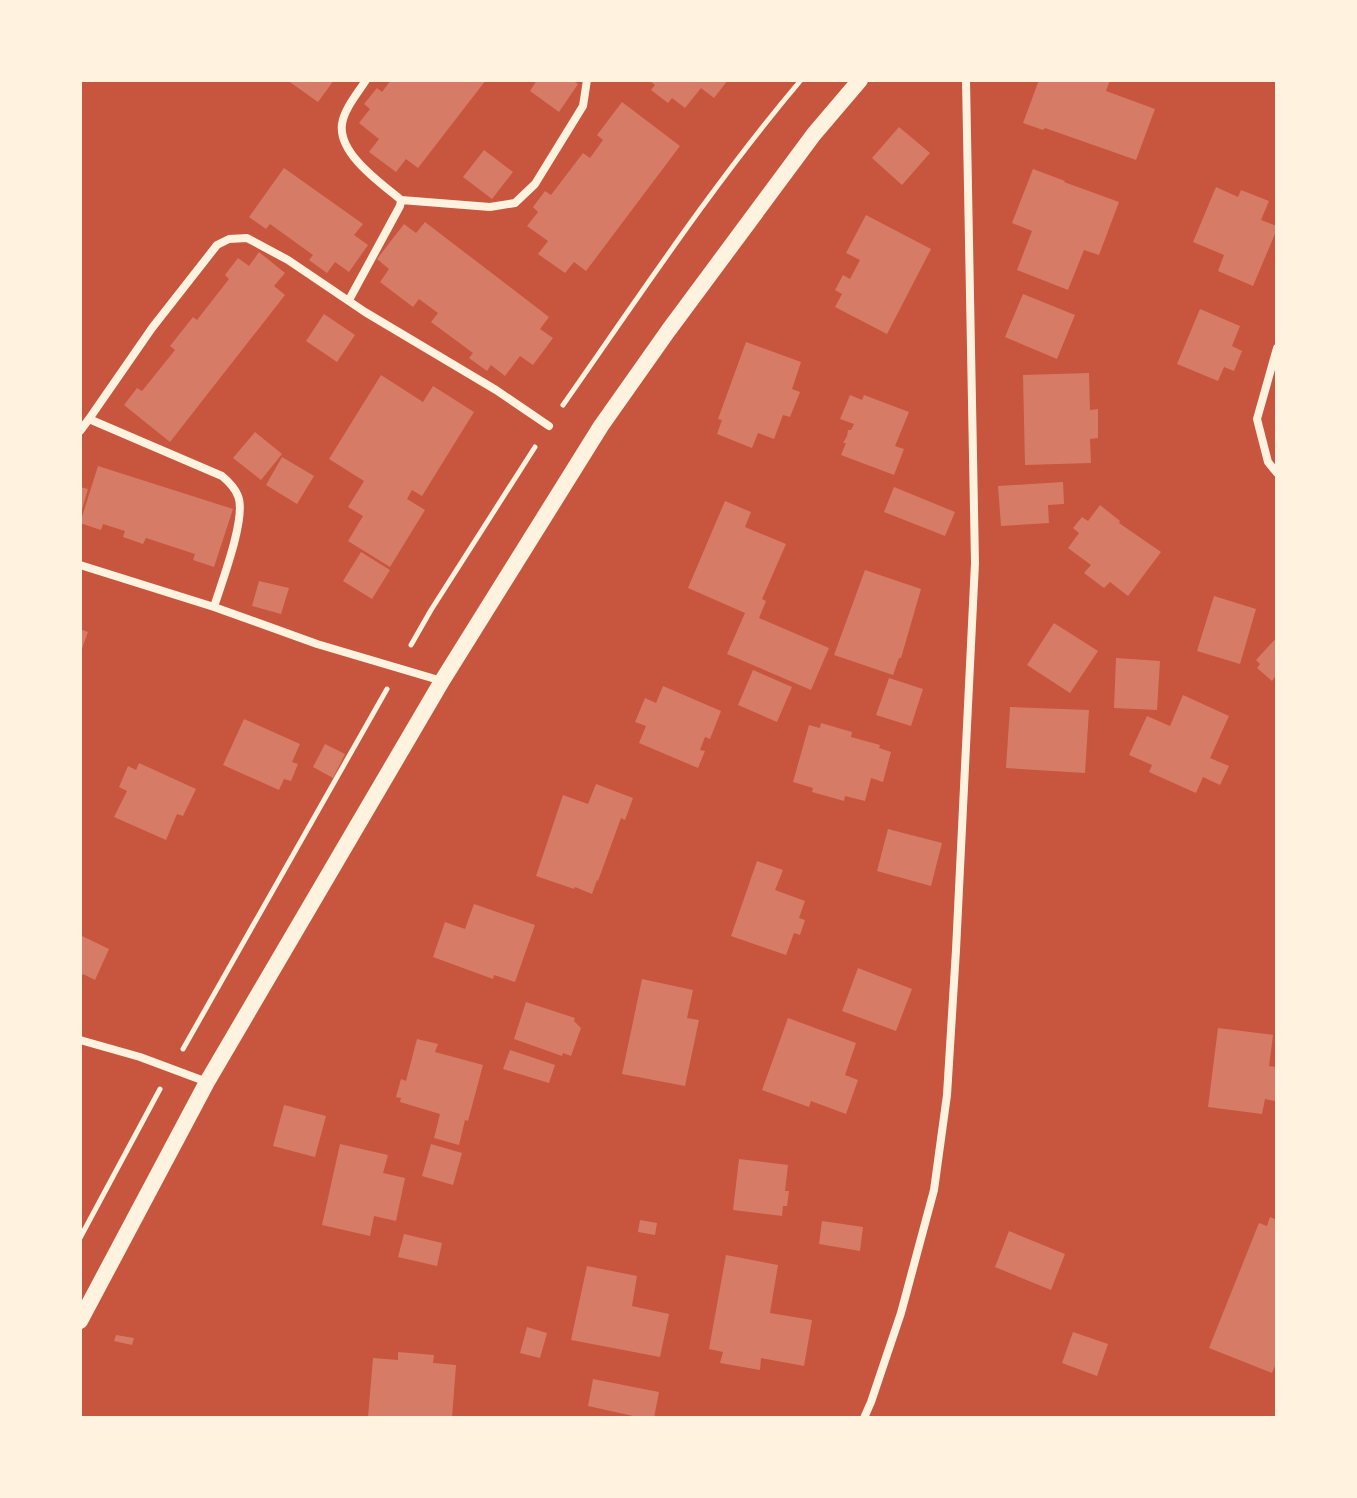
<svg xmlns="http://www.w3.org/2000/svg" width="1357" height="1498" font-family="'Zilla Slab',serif">
<style>
.building{fill:#d67c66}
.lines{fill:none;stroke-linecap:round;stroke-linejoin:round}
.path{stroke:#fff3e0;stroke-width:5}
.minor{stroke:#fff3e0;stroke-width:8}
.secondary{stroke:#fff3e0;stroke-width:16}
</style>
<rect width="100%" height="100%" fill="#c8553d"/>
<path class="building" d="M287,80H334L318,102Z
M391,80H486L418,168L406,159L396,172L369,152L379,139L359,123L370,109L364,104L377,88L382,92Z
M537,80H572L578,84L559,112L530,91Z
M649,80H728L714,98L701,88L685,108L672,98L668,103L651,90L655,85Z
M1039,80H1110L1106,91L1155,109L1136,160L1045,128L1043,130L1023,123Z
M622,102L680,146L586,271L574,262L565,273L538,254L548,241L527,226L538,212L533,207L545,191L551,195L583,153L590,158L603,140L597,135Z
M899,127L930,153L902,185L872,158Z
M484,150L513,172L492,199L463,177Z
M284,168L363,224L354,235L368,245L349,272L335,262L327,273L309,260L313,255L270,224L266,229L249,217Z
M1033,169L1065,181L1064,182L1119,202L1099,255L1084,250L1068,290L1017,270L1032,231L1012,223Z
M1216,187L1238,197L1241,190L1269,201L1261,220L1277,226V229L1253,286L1218,271L1224,255L1193,242Z
M866,215L931,249L887,334L835,307L842,294L835,290L843,275L850,279L860,260L846,253Z
M425,222L549,317L540,329L553,338L533,365L520,356L505,376L491,365L487,371L469,358L473,353L431,322L438,313L419,299L413,307L380,282L389,269L377,259L404,224L416,233Z
M259,252L285,273L274,286L285,295L170,442L124,405L137,388L142,391L175,350L170,346L193,317L197,320L229,279L225,275L238,258L249,266Z
M1023,294L1075,315L1057,359L1005,337Z
M1200,309L1240,326L1232,346L1242,351L1234,371L1224,367L1218,381L1177,364Z
M324,314L355,335L337,362L306,341Z
M746,342L801,362L792,389L800,392L790,417L783,415L774,439L758,433L752,448L717,434L722,420L718,419Z
M1089,373L1090,410L1098,409V438L1090,439L1091,463L1025,465L1023,375Z
M381,375L423,402L433,386L474,412L422,496L412,490L407,499L425,510L390,567L348,541L363,516L348,507L364,481L329,459Z
M850,395L862,400L864,395L909,412L895,446L904,449L894,475L841,455L846,443H843L847,436L848,430H851L854,424L840,419Z
M255,432L282,454L261,480L233,458Z
M282,457L314,476L297,504L266,485Z
M98,466L233,509L214,567L193,560L195,554L146,538L143,544L123,537L125,531L103,524L101,530L80,523Z
M1063,482L1064,504L1048,505L1049,523L1001,526L998,486Z
M80,487L88,489L81,513H80Z
M894,487L955,512L945,536L884,512Z
M725,501L751,512L745,527L786,544L762,599L766,601L759,618L829,648L811,690L727,654L745,613L688,588Z
M1100,505L1120,521L1119,523L1161,552L1128,596L1110,582L1104,588L1084,573L1091,565L1068,548L1079,533L1073,528L1082,517L1088,521Z
M361,552L390,570L372,599L343,581Z
M865,570L921,589L901,658H899L893,675L834,655Z
M259,581L289,588L281,614L252,606Z
M1214,596L1256,609L1240,664L1197,651Z
M1054,623L1098,651L1070,693L1027,665Z
M80,629L88,632L80,654Z
M1277,637V679L1275,677L1272,681L1257,668L1260,664L1256,660Z
M1116,658L1160,661L1157,710L1114,708Z
M753,670L792,687L777,722L738,705Z
M889,678L923,689L911,726L876,715Z
M663,686L721,711L710,739L705,737L700,750L705,751L698,768L639,743L646,726L635,722L645,698L656,703Z
M1183,695L1229,716L1210,758L1229,766L1220,785L1203,777L1196,793L1149,772L1152,765L1129,755L1147,716L1170,726Z
M1010,707L1089,710L1085,773L1006,768Z
M244,719L300,744L292,762L298,764L291,781L284,779L279,790L223,765Z
M821,723L852,732L851,737L880,745L879,748L891,752L883,782L871,778L865,801L845,796L844,801L812,792L813,788L793,782L809,725L820,728Z
M325,744L345,754L333,778L313,767Z
M139,763L196,789L183,816L177,814L166,840L114,817L127,791L119,787L128,766L136,770Z
M596,784L633,798L625,820L621,818L598,881L597,880L592,894L575,887L574,889L536,876L563,795L588,804Z
M888,829L942,843L931,886L877,871Z
M757,861L783,870L775,890L805,901L799,918L805,920L800,935L794,933L786,955L731,936Z
M474,904L535,925L515,982L494,975L493,979L433,957L445,922L465,929Z
M80,935L109,949L95,980L83,974L80,980Z
M858,968L912,989L896,1031L842,1011Z
M642,979L693,990L687,1018L699,1020L685,1086L622,1074Z
M526,1002L575,1018L574,1021L581,1028L571,1056L563,1053L562,1056L514,1039Z
M788,1018L856,1043L845,1075L858,1080L846,1114L811,1101L809,1107L762,1090Z
M1218,1028L1273,1035L1269,1066L1277,1067L1275,1101L1265,1099L1262,1114L1208,1107Z
M417,1039L438,1044L435,1052L483,1065L468,1121L465,1120L459,1145L434,1138L440,1114L400,1102L401,1098L396,1097L401,1079L406,1081Z
M510,1050L555,1065L549,1083L503,1069Z
M284,1105L326,1116L315,1157L273,1146Z
M340,1144L388,1155L383,1173L405,1178L396,1221L374,1216L370,1236L322,1225Z
M431,1144L462,1153L453,1185L422,1176Z
M739,1159L788,1165L785,1191H789L787,1206H783L782,1216L733,1210Z
M1270,1217L1277,1220V1361L1272,1373L1209,1348L1259,1223L1267,1226Z
M640,1220L657,1223L655,1235L638,1232Z
M822,1221L863,1227L860,1251L819,1244Z
M1009,1231L1065,1254L1051,1290L995,1267Z
M404,1234L442,1243L437,1266L398,1257Z
M726,1255L778,1265L770,1313L812,1320L804,1366L761,1358L760,1370L720,1363L723,1352L709,1349Z
M587,1266L637,1276L632,1306L669,1314L660,1357L571,1340Z
M527,1327L547,1333L540,1358L520,1353Z
M1073,1332L1108,1344L1097,1376L1062,1363Z
M116,1335L134,1338L132,1345L114,1341Z
M398,1352L434,1355L433,1363L456,1365L452,1418L368,1417L373,1358L398,1360Z
M593,1379L659,1392L654,1418H642L588,1406Z"/>
<g class="lines">
<path class="path" d="M563,405C640,295 714,183 801,80
M411,645L431,610L535,447
M183,1049L387,689
M80,1238L160,1089"/>
<path class="minor" d="M366,80C358,93 344,109 342,124C338,154 381,183 401,200
M349,300L400,206L401,200L490,207L515,203L535,184L583,106L587,80
M1277,348L1257,419L1268,462L1277,473
M89,419L152,328L217,245L229,239L247,238L288,260L365,312L496,390L549,426
M80,431L89,419L222,476C228,481 235,488 238,496C247,517 221,584 214,607
M80,565L214,607L317,644L442,681
M80,1040L140,1057L207,1082
M864,1418L871,1402L901,1313L934,1190L947,1095L956,950L975,563L966,80"/>
<path class="secondary" d="M80,1321L207,1082L442,681L601,426L668,331L814,134L860,80"/>
</g>
<rect width="1357" height="1498" fill="none" stroke="#fff3e0" stroke-width="164"/>
</svg>
